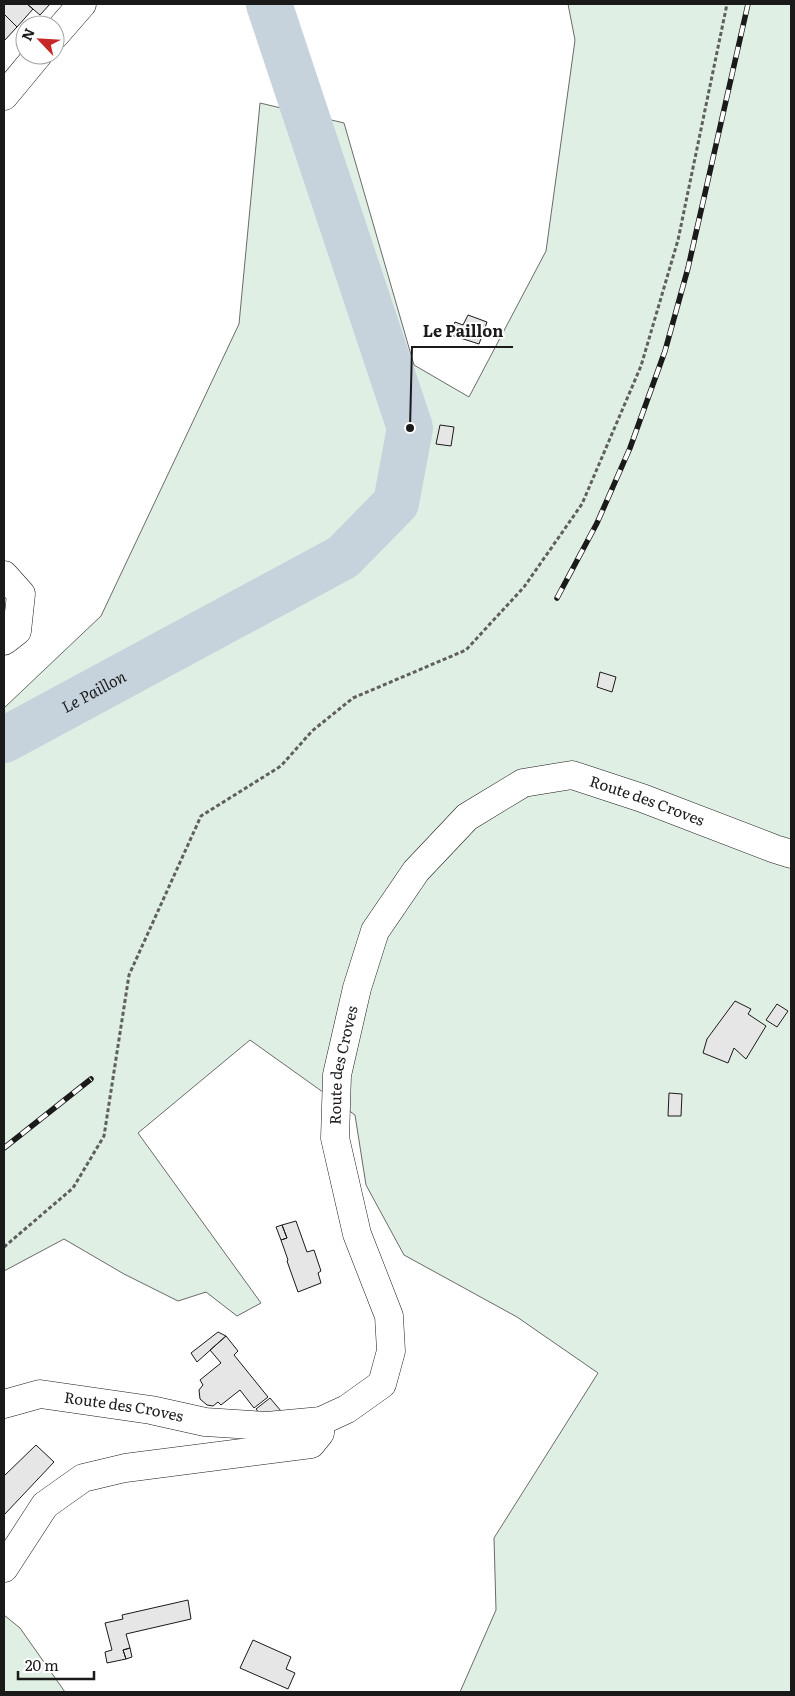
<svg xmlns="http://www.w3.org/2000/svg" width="795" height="1696" font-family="Literata,serif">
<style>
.green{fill:#e0efe3;stroke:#6a6a6a}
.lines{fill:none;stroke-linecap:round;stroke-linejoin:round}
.river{stroke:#c6d2dc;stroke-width:46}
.building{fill:#e6e6e6;stroke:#1a1a1a}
.minor-casing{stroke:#1a1a1a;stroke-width:29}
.path{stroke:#5f5f5f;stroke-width:3;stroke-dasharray:4 2.5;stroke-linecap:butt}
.minor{stroke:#fff;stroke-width:28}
.rail-casing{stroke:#1a1a1a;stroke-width:5.5}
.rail{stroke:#fff;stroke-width:4;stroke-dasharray:11;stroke-linecap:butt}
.labels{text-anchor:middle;stroke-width:4;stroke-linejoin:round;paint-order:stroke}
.street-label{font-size:15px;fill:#1a1a1a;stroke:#fff}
.water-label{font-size:16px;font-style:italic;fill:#1a1a1a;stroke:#fff}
.leader{fill:none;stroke:#1a1a1a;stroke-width:2}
.callout-dot{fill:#1a1a1a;stroke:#fff;stroke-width:2}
.callout-label{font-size:16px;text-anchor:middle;font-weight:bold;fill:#1a1a1a;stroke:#fff;stroke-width:4;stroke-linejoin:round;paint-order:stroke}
</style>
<rect width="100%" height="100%" fill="#fff"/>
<path class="green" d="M568,4H791V1692H460L496,1610L494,1538L598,1373L517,1317L404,1255L366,1185L355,1115L250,1040L138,1133L261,1303L237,1316L206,1292L178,1301L124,1274L64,1239L4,1271V708L101,616L239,324L260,103L344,123L414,365L469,397L546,251L575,40Z
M4,1615L20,1628L65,1692H4Z"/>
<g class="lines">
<path class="river" id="s1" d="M4,740L343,557L396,503L410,428L269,4"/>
</g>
<path class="building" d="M6,4H27L33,9L17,27L4,14V6Z
M27,4H50L40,15Z
M4,14L17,27L4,41Z
M468,315L487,322L479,344L451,335L455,322L463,325Z
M440,425L454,427L451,446L436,444Z
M600,672L616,677L612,692L597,687Z
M735,1001L751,1009L748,1014L766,1026L746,1059L734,1048L728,1063L703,1053L707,1039Z
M777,1004L788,1011L777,1027L766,1020Z
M669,1093L682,1094L681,1116H668Z
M296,1221L307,1252L314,1250L321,1271L318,1273L321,1283L298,1292L287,1261L288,1260L281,1240L287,1238L282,1225Z
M282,1225L287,1238L281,1240L276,1227Z
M218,1332L226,1336L197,1362L191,1353Z
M226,1336L238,1351L234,1355L268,1397L254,1408L240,1390L221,1405L218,1402L213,1406L207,1405L200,1399L199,1390L203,1385L200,1380L221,1363L210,1350Z
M270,1398L281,1411L266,1422L256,1409Z
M36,1445L54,1462L4,1515V1476Z
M188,1600L191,1619L126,1634L130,1648L123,1650L126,1659L107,1663L105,1652L112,1650L105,1623L123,1619L122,1615Z
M253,1640L291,1657L286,1669L295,1673L288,1689L240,1668Z
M130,1648L132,1657L126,1659L123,1650Z"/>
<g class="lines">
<g class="minor-casing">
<g id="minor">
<path d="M55,35L82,4"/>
<path d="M4,96L38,55"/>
<path d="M4,575L21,594L17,631L4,641"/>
<path id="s2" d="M4,1404L40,1394L151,1410L205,1422L267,1426L321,1421L347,1409L382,1384L391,1351L389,1316L357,1234L335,1138L337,1075L357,988L375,931L416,871L467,817L523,783L572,775L642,798L775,849L791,854"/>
<path d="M4,1568L45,1505L83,1478L125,1468L311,1444L320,1433L321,1421"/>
</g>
</g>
<path class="path" d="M4,1247L73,1188L104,1136L129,975L201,816L281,766L312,731L353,698L466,650L524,587L582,504L641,366L678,240L727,4"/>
<use href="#minor" class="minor"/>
<g class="rail-casing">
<path id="rail" d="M557,598L597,523L630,448L665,351L688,268L748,4
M4,1148L91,1079"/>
</g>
<use href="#rail" class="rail"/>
</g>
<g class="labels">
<g class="street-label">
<text dy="5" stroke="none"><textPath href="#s2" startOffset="1202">Route des Croves</textPath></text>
<text dy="5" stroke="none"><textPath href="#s2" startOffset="722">Route des Croves</textPath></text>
<text dy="5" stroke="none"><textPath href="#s2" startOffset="122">Route des Croves</textPath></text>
</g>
<g class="water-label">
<text dy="6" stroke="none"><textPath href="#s1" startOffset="102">Le Paillon</textPath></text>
</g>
</g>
<path class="leader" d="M410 428L412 347H513"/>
<circle class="callout-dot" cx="410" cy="428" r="5"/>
<g class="callout-label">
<text x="463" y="337">Le Paillon</text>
</g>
<rect width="795" height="1696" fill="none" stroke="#1a1a1a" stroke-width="10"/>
<g transform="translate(40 40) rotate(295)"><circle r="24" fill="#ffffff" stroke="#a3a3a3"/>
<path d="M0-4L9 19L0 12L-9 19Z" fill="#c62828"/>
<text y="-8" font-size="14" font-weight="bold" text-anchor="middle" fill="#1a1a1a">N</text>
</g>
<path d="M18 1671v8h76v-8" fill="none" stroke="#1a1a1a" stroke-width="2.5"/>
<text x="25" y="1671" font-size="15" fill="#1a1a1a" stroke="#ffffff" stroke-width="4" paint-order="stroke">20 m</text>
</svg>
